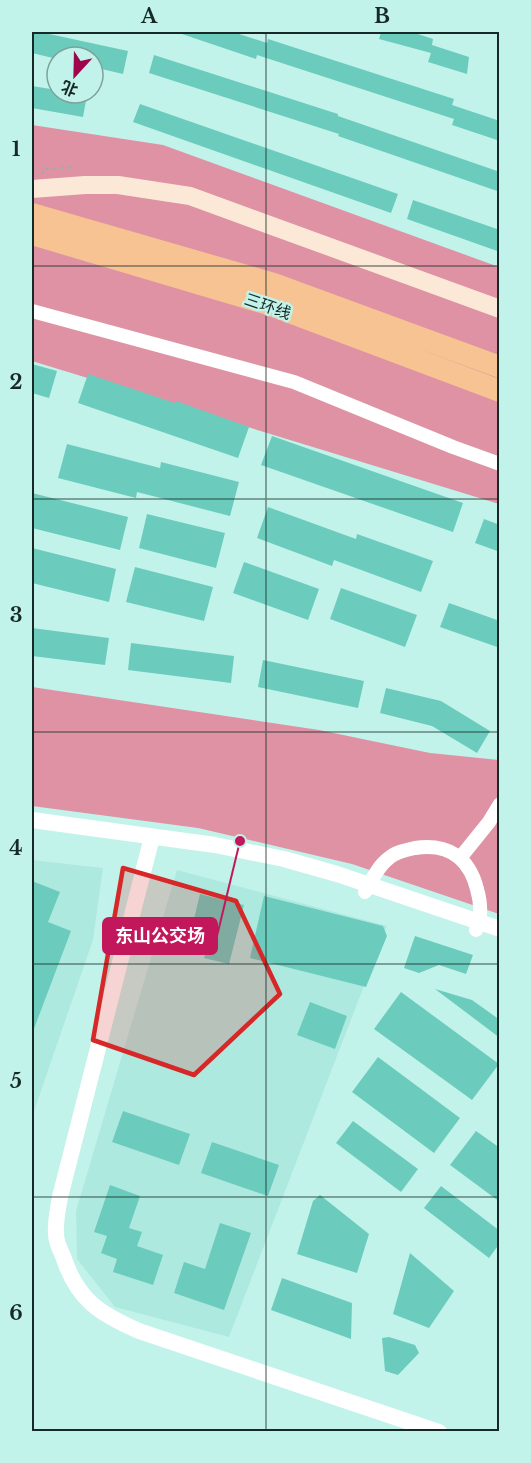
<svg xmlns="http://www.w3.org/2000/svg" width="531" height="1463" font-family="'Libre Baskerville','Noto Sans SC',serif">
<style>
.built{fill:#aee9df}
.forest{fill:#de92a4}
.building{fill:#6bccbe}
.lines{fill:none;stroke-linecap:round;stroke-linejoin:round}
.path{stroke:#8cb4ad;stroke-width:2;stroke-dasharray:3 4.5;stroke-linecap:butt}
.minor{stroke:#fff;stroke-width:14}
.tertiary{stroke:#fff;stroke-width:16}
.secondary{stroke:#fce8d6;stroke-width:18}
.trunk{stroke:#f7c392;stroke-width:22}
.marked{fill:#d62828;fill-opacity:0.2;stroke:#d62828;stroke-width:4.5;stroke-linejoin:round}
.grid{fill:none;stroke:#162926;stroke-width:1.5;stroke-opacity:0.55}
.labels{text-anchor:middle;stroke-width:5;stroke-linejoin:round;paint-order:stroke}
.street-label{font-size:16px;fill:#162926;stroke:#c2f3ea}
.leader{fill:none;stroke:#c2185b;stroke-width:2}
.callout-dot{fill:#c2185b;stroke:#c2f3ea;stroke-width:2}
.callout{fill:#c2185b;stroke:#c2185b;stroke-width:2}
.callout-label{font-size:18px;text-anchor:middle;font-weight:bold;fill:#fff}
.neatline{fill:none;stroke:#162926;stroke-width:2}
.grid-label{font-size:20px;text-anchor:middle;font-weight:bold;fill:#162926}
</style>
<rect width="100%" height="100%" fill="#c2f3ea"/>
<path class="built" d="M32,860L103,868L93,940L32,1117Z
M177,870L387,926L229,1337L115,1307L77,1259L76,1211Z"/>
<path class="forest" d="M32,125L163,145L499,267V504L32,361Z
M32,687L319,730L430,753L499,760V914L352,864L198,828L32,806Z"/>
<path class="building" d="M32,32H40L128,51L123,74L93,67V57H57V59L32,53Z
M179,32H233L267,43L268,39L454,99L452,105L500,121V141L452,125L454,119L257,55L256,59L179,33Z
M381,32H412L433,39L432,45L469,57L467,74L428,62L431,53L379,39Z
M154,55L338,114V116L500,172V192L338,136L339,134L149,73Z
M32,86L57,90V93L87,95L83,117L32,108Z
M140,104L398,194L391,213L133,122Z
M413,200L500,230V252L407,219Z
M32,364L57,371L49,398L32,393Z
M88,374L175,403L176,401L249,427L238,458L78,403Z
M272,436L463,503L453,532L261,465Z
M67,444L160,468L161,462L239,482L230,516L137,492L136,498L58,478Z
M32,493L128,517L120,550L32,528Z
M268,507L356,539L357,534L433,561L421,592L334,560L332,566L257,538Z
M147,514L225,533L216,568L139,548Z
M484,519L500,525V552L475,543Z
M32,548L116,569L109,602L32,583Z
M244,562L319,589L308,620L233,593Z
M135,567L213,587L204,621L126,602Z
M341,588L417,615L405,647L330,619Z
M449,603L500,621V648L440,627Z
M32,628L109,638L105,665L32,656Z
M131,643L234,656L231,683L128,670Z
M263,660L364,681L358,708L258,687Z
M386,688L441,701L490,731L477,753L432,726L380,713Z
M32,881L60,892L48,922L71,931L32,1034Z
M200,894L244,905L229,964L204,958L213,923L194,919Z
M264,896L383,926L387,936L366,987L250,958Z
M415,936L473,955L466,974L439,965L419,973L404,968Z
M435,989L472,1000L500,1020V1038Z
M401,992L499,1064L472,1100L374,1029Z
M310,1002L347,1016L335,1049L297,1035Z
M378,1057L460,1118L434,1153L352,1092Z
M123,1111L190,1134L179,1165L112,1142Z
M353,1121L418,1169L401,1192L336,1143Z
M476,1131L500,1148V1202L450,1165Z
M212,1142L279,1165L268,1196L201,1173Z
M110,1185L140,1196L129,1228L142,1232L137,1246L163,1255L153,1285L113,1272L117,1259L101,1253L107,1236L94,1232Z
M441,1186L500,1231V1243L489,1258L424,1208Z
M320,1195L369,1234L357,1273L297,1254L313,1201Z
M220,1223L251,1233L224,1310L174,1293L184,1262L205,1269Z
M410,1253L454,1291L429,1328L393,1314Z
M282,1278L352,1303L351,1339L271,1310Z
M389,1337L415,1345L419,1353L398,1375L385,1371L382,1338Z"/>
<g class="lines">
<path class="path" d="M43,174V169L74,167"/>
<path class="minor" d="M32,311L294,382L453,447L500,464
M460,858L489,822L500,804
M365,892C371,881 378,866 389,858C396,852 406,850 415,848C447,843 469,857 477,889C481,903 482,917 476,930"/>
<path class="tertiary" d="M32,820L215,845L284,859L337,874L500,929
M152,837L60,1197C58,1209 55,1222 56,1234C56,1241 60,1250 63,1256C77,1300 100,1314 139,1331L439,1432"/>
<path class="secondary" d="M32,189L85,185H118L190,196L500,309"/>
<path class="trunk" d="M32,214L274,284L500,367
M32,234L268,304L500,391"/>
</g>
<path class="marked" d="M123,868L236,901L280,994L194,1075L93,1040Z"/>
<path class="grid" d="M266,32V1432M32,266H500M32,499H500M32,732H500M32,964H500M32,1197H500"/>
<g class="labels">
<g class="street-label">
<text transform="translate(268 306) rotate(19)" y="6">三环线</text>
</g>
</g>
<path class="leader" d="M240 841L217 936"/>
<circle class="callout-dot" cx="240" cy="841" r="6"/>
<rect class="callout" x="103" y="918" width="114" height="36" rx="6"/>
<g class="callout-label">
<text x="160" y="942">东山公交场</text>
</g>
<rect width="531" height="1463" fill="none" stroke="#c2f3ea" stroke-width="66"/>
<g transform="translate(75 75) rotate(202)"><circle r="28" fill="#c2f3ea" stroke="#7da29c" stroke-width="1.5"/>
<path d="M0-4.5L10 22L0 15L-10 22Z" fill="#9e054c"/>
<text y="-9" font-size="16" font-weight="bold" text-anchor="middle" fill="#162926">北</text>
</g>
<rect x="33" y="33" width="465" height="1397" class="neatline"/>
<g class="grid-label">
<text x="149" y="23">A</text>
<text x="382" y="23">B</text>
<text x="16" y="156">1</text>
<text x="16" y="389">2</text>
<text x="16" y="622">3</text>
<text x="16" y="855">4</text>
<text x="16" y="1088">5</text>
<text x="16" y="1320">6</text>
</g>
</svg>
